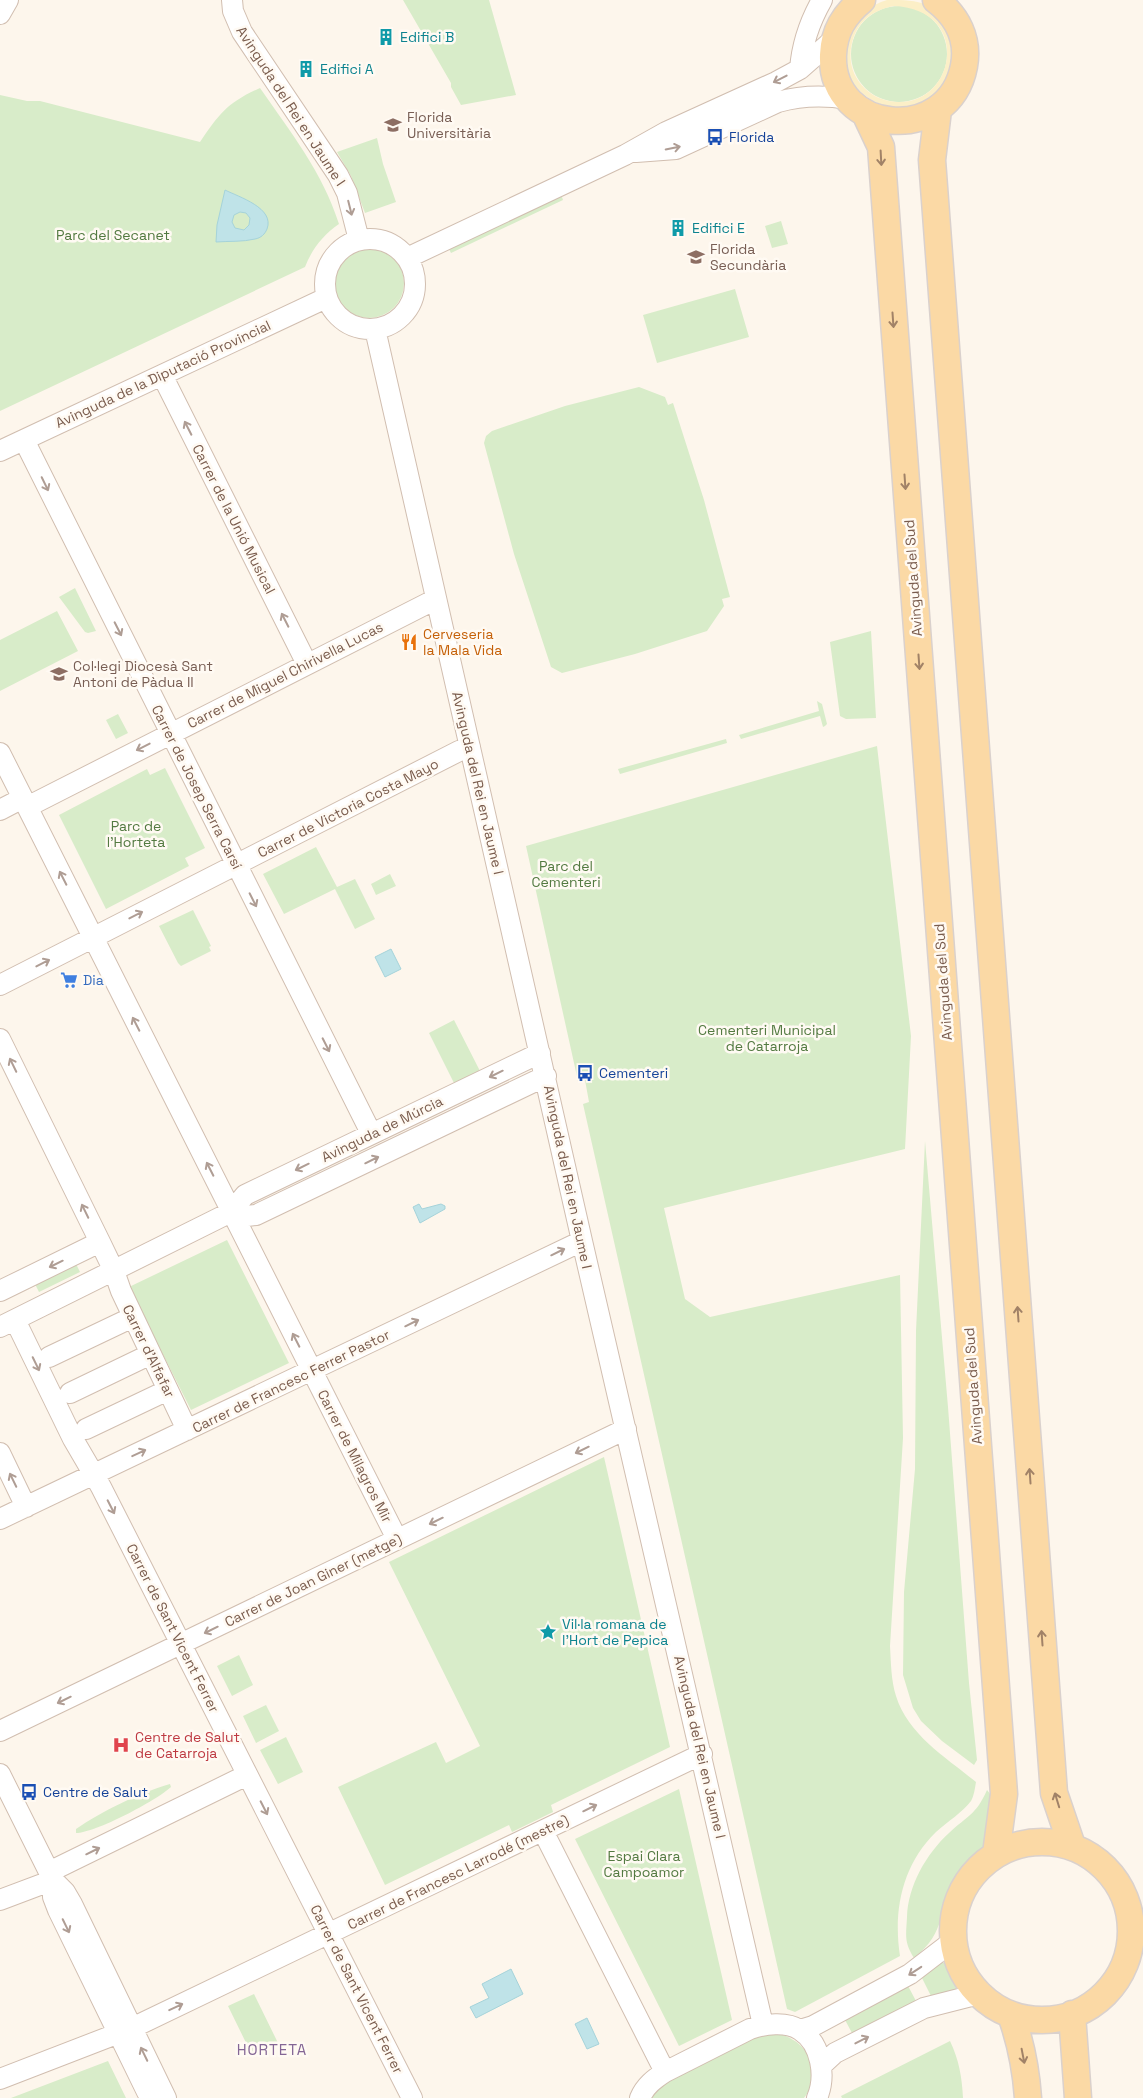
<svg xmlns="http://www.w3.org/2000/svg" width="1143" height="2098" font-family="'Space Grotesk',sans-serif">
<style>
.green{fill:#d8ecc9}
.sand{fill:#fcefc7;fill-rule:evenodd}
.water{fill:#bfe3e8;stroke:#a5d3da;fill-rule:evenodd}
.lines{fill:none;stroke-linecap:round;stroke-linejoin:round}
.minor-casing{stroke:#d1beb0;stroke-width:22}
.major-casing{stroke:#dad1cd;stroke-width:29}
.minor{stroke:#fff;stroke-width:20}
.major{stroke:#fbd9a5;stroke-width:26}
.oneway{stroke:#af9d94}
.oneway2{stroke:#a18267}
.labels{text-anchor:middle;stroke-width:5;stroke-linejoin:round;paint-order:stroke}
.culture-label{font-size:14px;fill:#0d838f;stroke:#fffaf3;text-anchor:start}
.street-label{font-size:14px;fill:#7a5c4d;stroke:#fffaf3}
.education-label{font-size:14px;fill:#785e54;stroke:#fffaf3;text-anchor:start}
.transit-label{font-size:14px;fill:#164399;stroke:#fffaf3;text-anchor:start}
.park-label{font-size:14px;fill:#537a41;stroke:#fffaf3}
.food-label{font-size:14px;fill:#c56008;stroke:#fffaf3;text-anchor:start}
.shop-label{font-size:14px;fill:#366cbe;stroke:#fffaf3;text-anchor:start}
.health-label{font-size:14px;fill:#be3a42;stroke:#fffaf3;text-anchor:start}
.neighbourhood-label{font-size:15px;letter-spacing:1px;fill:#846695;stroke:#fffaf3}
</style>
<rect width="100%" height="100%" fill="#fdf6ec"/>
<path class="green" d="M403,0H489L516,95L461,105L451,87V83Z
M851 54a48 48 0 1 1 96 0a48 48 0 1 1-96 0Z
M260,88C291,133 322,171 339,224C323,235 312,249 305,267L0,411V95L27,101H40L200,142C220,113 227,103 260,88Z
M377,138L383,164L396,202L365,213L351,176L337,152Z
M561,194L563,200L451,253L448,247Z
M781,221L788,244L772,248L765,226Z
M334 283a35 35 0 1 1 70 0a35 35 0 1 1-70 0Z
M735,289L749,337L657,363L643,315Z
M639,387L665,397L668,405L673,403L704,500L730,597L722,599L724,606L707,631L635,654L562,673L551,667L514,554L484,443L486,436L492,431L565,406Z
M75,588L96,631L88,633L85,632L59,597Z
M57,611L78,651L0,691V640Z
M871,631L876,718L846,719L840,716L830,642Z
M817,701L822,704L827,724L825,726L823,727L820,716L741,739L739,735L819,711Z
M118,714L128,733L116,739L106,720Z
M726,739L727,743L620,774L618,769Z
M877,746L911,1036L905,1149L664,1208L685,1299L710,1317L900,1275L903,1438L890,1646C891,1663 891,1680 896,1696C908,1735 947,1758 976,1782C975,1788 974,1796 971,1801C964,1811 946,1823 936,1832C902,1865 893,1911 900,1956L795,2012L787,2009L583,1104L589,1102L585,1080L578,1081L526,846Z
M165,768L205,848L185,858L189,866L106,909L59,815L147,769L150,775Z
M316,847L337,887L355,879L375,919L355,929L335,889L284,914L263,874Z
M390,874L396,886L376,895L371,884Z
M193,910L211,946L209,947L211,951L181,966L178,963L159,926Z
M454,1020L481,1073L455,1085L429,1033Z
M925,1141L948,1407L969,1683L977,1760L974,1765L942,1741L921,1721L913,1708L903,1675L904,1592L915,1469L916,1331Z
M227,1240L289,1363L191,1410L129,1287Z
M76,1264L80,1272L39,1292L35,1284Z
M604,1457L670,1747L551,1805L553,1812L512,1832L509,1825L385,1885L338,1787L436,1742L446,1763L480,1746L389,1562Z
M239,1655L253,1685L232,1696L217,1666Z
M266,1705L279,1731L256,1743L243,1716Z
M286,1737L303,1772L278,1784L260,1750Z
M170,1784L171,1787C156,1801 95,1833 76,1833V1829C102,1811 139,1793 170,1784Z
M679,1789L732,2020L679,2046L575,1839Z
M987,1790L991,1795C990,1805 990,1837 986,1844C979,1857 964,1866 956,1879C937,1909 948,1931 914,1958C904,1942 906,1936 907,1917C908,1886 926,1854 949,1833C967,1816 976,1815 987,1790Z
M940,1962L944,1963L957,1990L931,1996L921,1976Z
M907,1984L916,2001L852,2033L844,2018Z
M254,1994L278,2043L252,2055L228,2006Z
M779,2034C808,2041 825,2072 804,2098H650L663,2083L759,2035Z
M950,2041C959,2060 962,2077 963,2098H842L841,2096Z
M108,2061L126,2098H11Z"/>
<path class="sand" d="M887,0C921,0 937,1 949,36C951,41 955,49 955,55C955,61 946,80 943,87C940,91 936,94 932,97C896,127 835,91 845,45C846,39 851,33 854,28C862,13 870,5 887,0ZM894,6C978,10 953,118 885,100C873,97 862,88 856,77C846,59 850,32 867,18C875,11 884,8 894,6Z"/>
<path class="water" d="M225,190C239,197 275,208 267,229C265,234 261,238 255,239C243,242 229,241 216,242L217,225ZM240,212L246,213L250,218L249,225L244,230L235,228L232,222L234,215Z
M391,949L401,969L385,977L375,957Z
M419,1204L422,1209L441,1204L445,1206V1209L420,1223L413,1207Z
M511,1969L523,1994L476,2018L470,2007L489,1998L482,1984Z
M587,2018L599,2044L587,2049L575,2024Z"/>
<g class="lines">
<g class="minor-casing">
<path id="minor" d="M232,0L233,11L242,32L338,175L347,193L359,240
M0,14L8,0
M800,69C802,44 810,21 822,0
M636,152L676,149L778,102C803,95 824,95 848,99
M325 284a45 45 0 1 1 90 0a45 45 0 1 1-90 0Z
M407,258L625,155L666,132L776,82L800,69L833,40
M375,329L582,1241L763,2025
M162,375L307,664
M24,440L371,1133
M0,451L326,298
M0,753L397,1539
M27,807L436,599
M0,810L23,798
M0,985L459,751L470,747
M0,1039L100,1242L114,1271L121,1291L187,1430
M231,1212L247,1216L256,1215L546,1076
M0,1291L100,1242
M15,1320L73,1439L101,1487L412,2098
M0,1327L231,1212L245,1195L540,1053
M49,1357L133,1317
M70,1393L151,1354
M86,1429L168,1390
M0,1453L26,1507
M0,1519L582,1241
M0,1731L626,1429
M0,1774L53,1880L65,1892L72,1904L166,2098
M543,1831L665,2072
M49,1872L247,1775
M53,1882V1897L58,1910L147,2092
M0,1900L53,1880
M800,2030L813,2026L910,1974L953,1941
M821,2066L835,2053L924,2008L979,1994
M0,2079L132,2028L702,1754
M640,2098C645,2086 654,2079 665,2072L750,2029C765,2024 786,2021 800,2030C822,2044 826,2077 817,2098"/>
</g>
<g class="major-casing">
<path id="major" d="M862,0C844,15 834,31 833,55C830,135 949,146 964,66C969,39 957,16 936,0
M938,110L932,160L1054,1793L1072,1846
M865,113L881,147L1004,1794L996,1854
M953 1931a89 89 0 1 1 178 0a89 89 0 1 1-178 0Z
M1072,2014L1078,2098
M1011,2015C1021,2043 1026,2069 1028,2098"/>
</g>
<use href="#minor" class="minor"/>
<use href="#major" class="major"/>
</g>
<defs><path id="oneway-shaft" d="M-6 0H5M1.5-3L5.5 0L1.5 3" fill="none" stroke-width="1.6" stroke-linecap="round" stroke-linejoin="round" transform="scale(1.25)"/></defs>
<g class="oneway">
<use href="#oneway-shaft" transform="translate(780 79) rotate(153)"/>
<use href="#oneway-shaft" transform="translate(673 148) rotate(-11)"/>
<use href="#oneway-shaft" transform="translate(350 208) rotate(76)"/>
<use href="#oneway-shaft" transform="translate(188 428) rotate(-117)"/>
<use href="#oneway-shaft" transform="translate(45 484) rotate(64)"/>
<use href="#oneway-shaft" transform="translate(285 620) rotate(-117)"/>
<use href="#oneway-shaft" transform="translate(118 629) rotate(63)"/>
<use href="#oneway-shaft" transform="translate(143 747) rotate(153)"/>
<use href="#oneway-shaft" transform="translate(63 878) rotate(-117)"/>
<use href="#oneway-shaft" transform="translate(253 900) rotate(63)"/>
<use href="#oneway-shaft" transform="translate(136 915) rotate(-27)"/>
<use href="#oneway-shaft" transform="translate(43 963) rotate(-27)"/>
<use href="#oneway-shaft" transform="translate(136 1024) rotate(-117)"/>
<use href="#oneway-shaft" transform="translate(326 1045) rotate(63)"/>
<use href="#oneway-shaft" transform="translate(13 1065) rotate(-116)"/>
<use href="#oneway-shaft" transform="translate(496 1074) rotate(154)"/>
<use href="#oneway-shaft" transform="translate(372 1160) rotate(-26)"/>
<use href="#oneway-shaft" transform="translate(302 1167) rotate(154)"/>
<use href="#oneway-shaft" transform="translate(210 1169) rotate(-117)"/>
<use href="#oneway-shaft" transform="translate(85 1211) rotate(-116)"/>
<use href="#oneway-shaft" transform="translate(558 1252) rotate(-26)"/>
<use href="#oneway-shaft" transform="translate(56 1264) rotate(154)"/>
<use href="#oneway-shaft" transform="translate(412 1323) rotate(-26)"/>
<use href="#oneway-shaft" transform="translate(296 1340) rotate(-117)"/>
<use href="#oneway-shaft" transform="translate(36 1364) rotate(64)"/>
<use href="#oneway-shaft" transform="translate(582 1450) rotate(154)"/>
<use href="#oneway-shaft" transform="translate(139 1453) rotate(-25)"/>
<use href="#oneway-shaft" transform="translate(13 1480) rotate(-116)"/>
<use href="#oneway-shaft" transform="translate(111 1507) rotate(63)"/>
<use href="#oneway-shaft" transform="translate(436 1521) rotate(154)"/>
<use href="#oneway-shaft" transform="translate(211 1630) rotate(154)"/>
<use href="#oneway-shaft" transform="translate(64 1700) rotate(154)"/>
<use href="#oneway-shaft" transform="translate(264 1808) rotate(63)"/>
<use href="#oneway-shaft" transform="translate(590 1808) rotate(-26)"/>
<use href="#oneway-shaft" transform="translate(93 1851) rotate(-26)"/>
<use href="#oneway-shaft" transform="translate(66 1926) rotate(64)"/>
<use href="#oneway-shaft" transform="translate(915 1971) rotate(147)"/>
<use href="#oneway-shaft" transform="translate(176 2007) rotate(-25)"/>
<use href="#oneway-shaft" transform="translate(862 2040) rotate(-27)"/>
<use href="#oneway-shaft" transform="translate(144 2054) rotate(-116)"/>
</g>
<g class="oneway2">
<use href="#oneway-shaft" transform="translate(881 158) rotate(87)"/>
<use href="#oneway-shaft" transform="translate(893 320) rotate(86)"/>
<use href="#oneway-shaft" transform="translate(905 482) rotate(86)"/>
<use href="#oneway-shaft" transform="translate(919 662) rotate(86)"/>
<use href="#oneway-shaft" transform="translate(1018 1314) rotate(-94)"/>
<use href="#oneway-shaft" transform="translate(1030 1476) rotate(-94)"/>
<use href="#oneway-shaft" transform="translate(1042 1638) rotate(-94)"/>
<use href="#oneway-shaft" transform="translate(1057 1800) rotate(-107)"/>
<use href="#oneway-shaft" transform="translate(1023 2056) rotate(79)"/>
</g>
<defs>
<g id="building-bare" transform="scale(1.35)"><path d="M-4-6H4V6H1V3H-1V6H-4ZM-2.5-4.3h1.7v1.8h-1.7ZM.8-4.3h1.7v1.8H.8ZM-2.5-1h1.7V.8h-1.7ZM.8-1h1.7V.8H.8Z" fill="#0f9aa8" stroke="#fffaf3" stroke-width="2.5" paint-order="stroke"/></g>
<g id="university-bare" transform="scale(1.35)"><path d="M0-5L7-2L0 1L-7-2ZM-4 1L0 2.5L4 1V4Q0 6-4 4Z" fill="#8d6e63" stroke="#fffaf3" stroke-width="2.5" paint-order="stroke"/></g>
<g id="bus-bare" transform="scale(1.35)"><path d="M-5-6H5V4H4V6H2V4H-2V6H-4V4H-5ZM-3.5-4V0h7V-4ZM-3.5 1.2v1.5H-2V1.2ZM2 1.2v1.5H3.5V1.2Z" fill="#1a4fb4" stroke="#fffaf3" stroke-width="2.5" paint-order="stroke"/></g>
<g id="school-bare" transform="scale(1.35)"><path d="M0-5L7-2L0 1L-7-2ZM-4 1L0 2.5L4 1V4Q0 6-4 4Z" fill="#8d6e63" stroke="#fffaf3" stroke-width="2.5" paint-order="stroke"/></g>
<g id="restaurant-bare" transform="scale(1.35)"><path d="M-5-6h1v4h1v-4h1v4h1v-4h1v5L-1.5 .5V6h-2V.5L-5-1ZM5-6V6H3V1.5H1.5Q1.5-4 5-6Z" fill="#e8710a" stroke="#fffaf3" stroke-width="2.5" paint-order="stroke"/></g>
<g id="supermarket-bare" transform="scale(1.35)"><path d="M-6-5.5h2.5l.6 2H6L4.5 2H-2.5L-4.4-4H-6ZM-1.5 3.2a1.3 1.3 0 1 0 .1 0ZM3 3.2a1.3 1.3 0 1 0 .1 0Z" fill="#3f7fe0" stroke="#fffaf3" stroke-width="2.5" paint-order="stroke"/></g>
<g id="sight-bare" transform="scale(1.35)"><path d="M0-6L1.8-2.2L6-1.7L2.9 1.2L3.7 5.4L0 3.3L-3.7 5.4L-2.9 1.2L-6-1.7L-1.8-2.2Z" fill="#0f9aa8" stroke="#fffaf3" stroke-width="2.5" paint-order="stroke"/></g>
<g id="hospital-bare" transform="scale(1.35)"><path d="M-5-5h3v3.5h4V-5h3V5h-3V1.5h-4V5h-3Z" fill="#e0444e" stroke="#fffaf3" stroke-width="2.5" paint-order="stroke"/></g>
</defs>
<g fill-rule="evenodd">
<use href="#building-bare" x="386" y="37"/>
<use href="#building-bare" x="306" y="69"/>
<use href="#university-bare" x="393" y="125"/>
<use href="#bus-bare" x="715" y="137"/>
<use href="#building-bare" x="678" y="228"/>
<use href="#school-bare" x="696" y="257"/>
<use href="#restaurant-bare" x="409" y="642"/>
<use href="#school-bare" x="59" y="674"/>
<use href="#supermarket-bare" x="69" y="980"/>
<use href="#bus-bare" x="585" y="1073"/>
<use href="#sight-bare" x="548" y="1632"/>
<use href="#hospital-bare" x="121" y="1745"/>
<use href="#bus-bare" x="29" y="1792"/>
</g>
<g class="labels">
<g class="culture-label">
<text x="400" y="42">Edifici B</text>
<text x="320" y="74">Edifici A</text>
<text x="692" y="233">Edifici E</text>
<text x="562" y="1629">Vil·la romana de<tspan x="562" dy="16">l'Hort de Pepica</tspan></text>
</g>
<g class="street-label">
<text transform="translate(291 106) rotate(57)" y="5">Avinguda del Rei en Jaume I</text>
<text transform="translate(163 374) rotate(-25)" y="5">Avinguda de la Diputació Provincial</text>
<text transform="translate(234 519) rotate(63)" y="5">Carrer de la Unió Musical</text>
<text transform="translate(913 578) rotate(-94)" y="5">Avinguda del Sud</text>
<text transform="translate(285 675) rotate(-27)" y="5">Carrer de Miguel Chirivella Lucas</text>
<text transform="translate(478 783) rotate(77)" y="5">Avinguda del Rei en Jaume I</text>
<text transform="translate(197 787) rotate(63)" y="5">Carrer de Josep Serra Carsí</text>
<text transform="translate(348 808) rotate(-27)" y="5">Carrer de Victoria Costa Mayo</text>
<text transform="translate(943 982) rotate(-94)" y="5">Avinguda del Sud</text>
<text transform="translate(382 1129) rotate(-26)" y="5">Avinguda de Múrcia</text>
<text transform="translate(568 1177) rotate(78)" y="5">Avinguda del Rei en Jaume I</text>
<text transform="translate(149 1351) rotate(64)" y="5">Carrer d'Alfafar</text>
<text transform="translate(291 1381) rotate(-26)" y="5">Carrer de Francesc Ferrer Pastor</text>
<text transform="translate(973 1386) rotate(-94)" y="5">Avinguda del Sud</text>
<text transform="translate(355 1456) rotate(63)" y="5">Carrer de Milagros Mir</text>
<text transform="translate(313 1580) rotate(-26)" y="5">Carrer de Joan Giner (metge)</text>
<text transform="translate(173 1628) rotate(63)" y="5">Carrer de Sant Vicent Ferrer</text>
<text transform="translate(700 1747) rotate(77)" y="5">Avinguda del Rei en Jaume I</text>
<text transform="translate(458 1872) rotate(-26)" y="5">Carrer de Francesc Larrodé (mestre)</text>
<text transform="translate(357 1989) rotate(63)" y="5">Carrer de Sant Vicent Ferrer</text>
</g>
<g class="education-label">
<text x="407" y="122">Florida<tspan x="407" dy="16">Universitària</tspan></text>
<text x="710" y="254">Florida<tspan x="710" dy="16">Secundària</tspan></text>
<text x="73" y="671">Col·legi Diocesà Sant<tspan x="73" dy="16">Antoni de Pàdua II</tspan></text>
</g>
<g class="transit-label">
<text x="729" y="142">Florida</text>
<text x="599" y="1078">Cementeri</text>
<text x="43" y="1797">Centre de Salut</text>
</g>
<g class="park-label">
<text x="113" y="240">Parc del Secanet</text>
<text x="136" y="831">Parc de<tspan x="136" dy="16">l'Horteta</tspan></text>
<text x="566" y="871">Parc del<tspan x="566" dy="16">Cementeri</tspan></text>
<text x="767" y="1035">Cementeri Municipal<tspan x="767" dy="16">de Catarroja</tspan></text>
<text x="644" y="1861">Espai Clara<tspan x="644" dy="16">Campoamor</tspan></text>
</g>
<g class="food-label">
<text x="423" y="639">Cerveseria<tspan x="423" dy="16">la Mala Vida</tspan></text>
</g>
<g class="shop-label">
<text x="83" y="985">Dia</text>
</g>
<g class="health-label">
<text x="135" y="1742">Centre de Salut<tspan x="135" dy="16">de Catarroja</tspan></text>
</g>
<g class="neighbourhood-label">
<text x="272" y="2055">HORTETA</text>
</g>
</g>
</svg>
